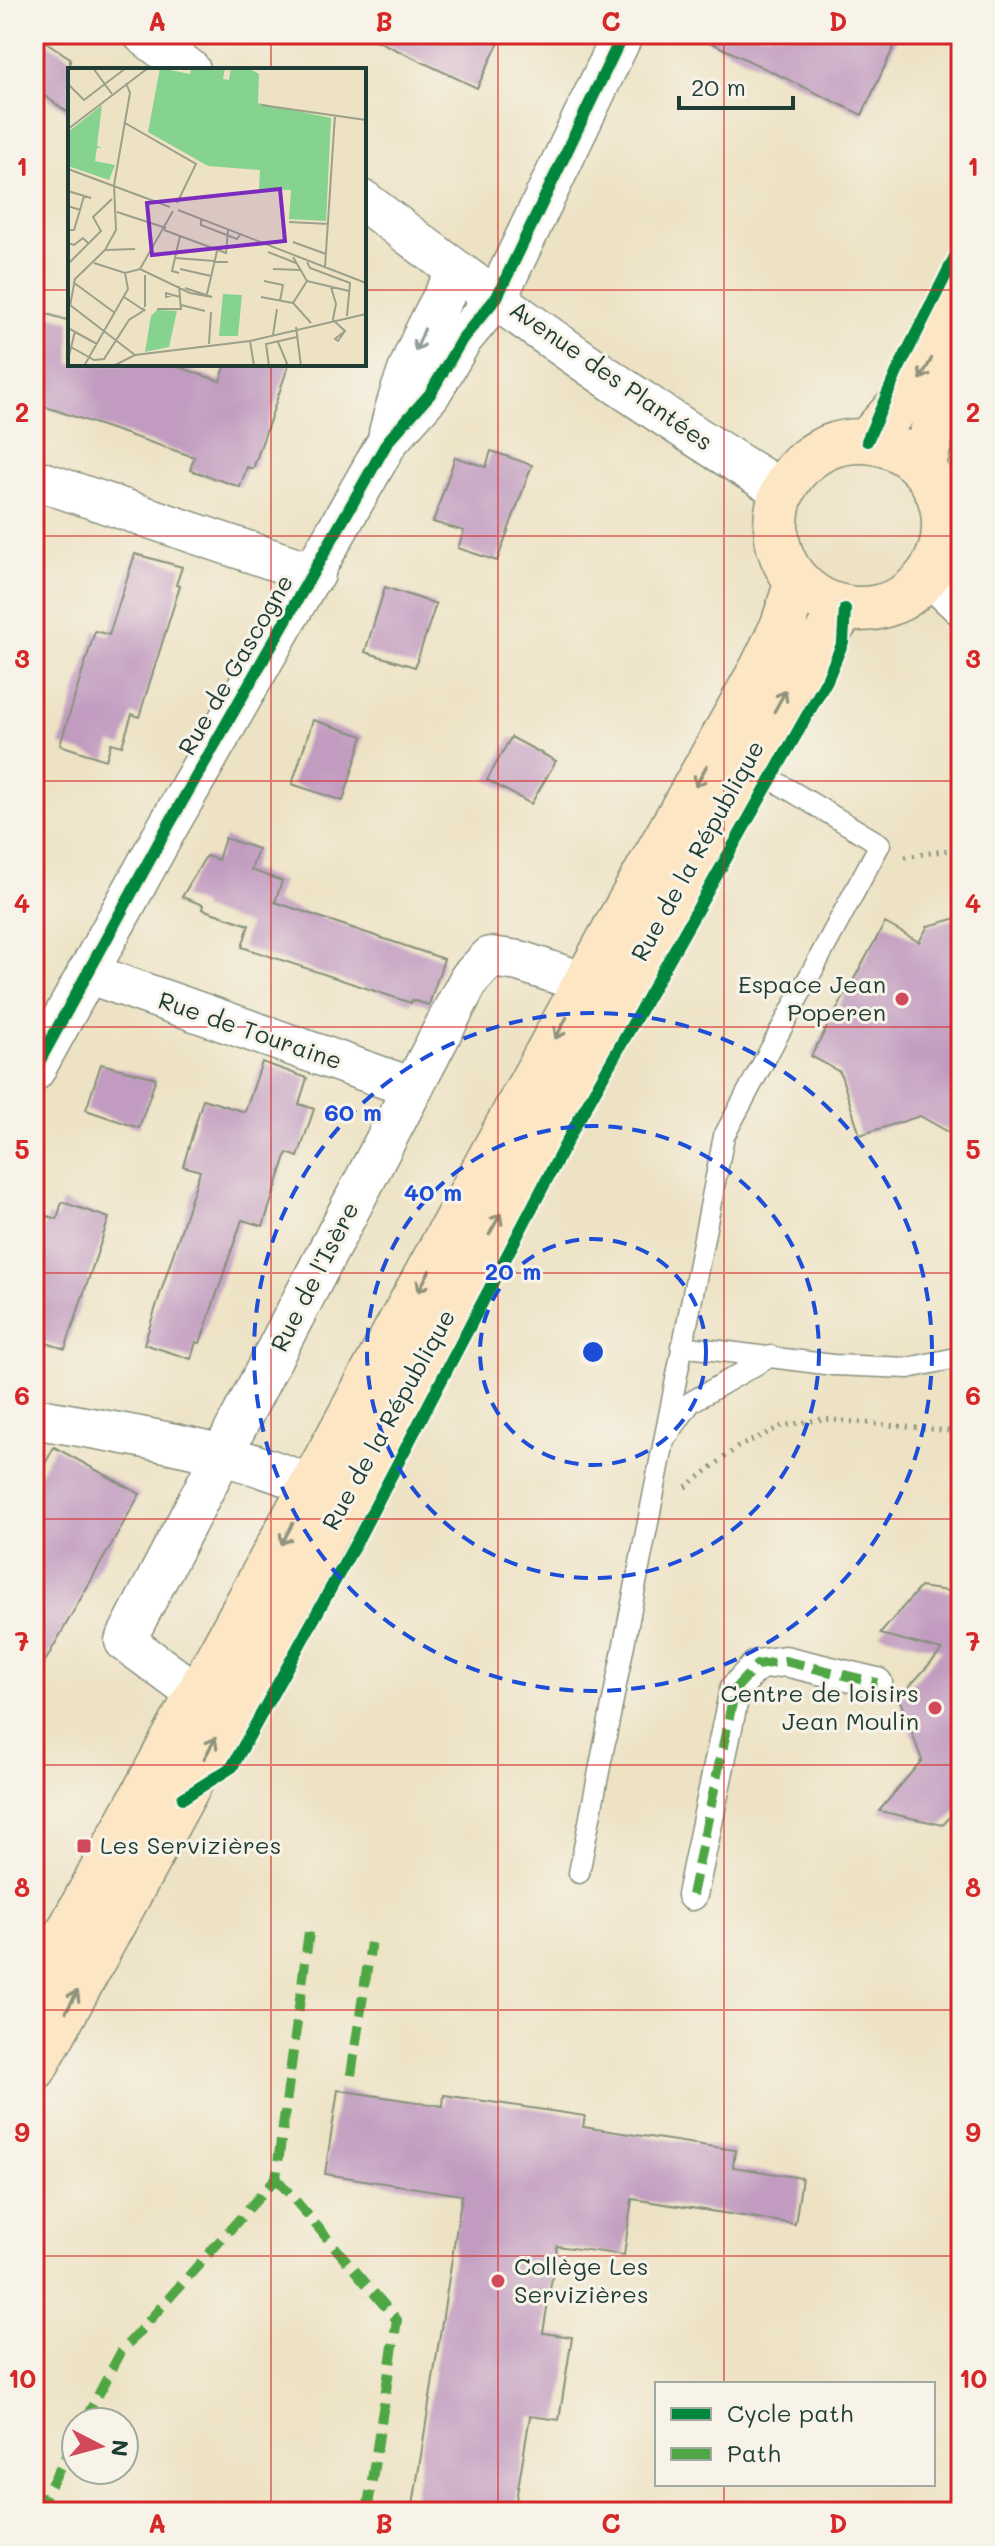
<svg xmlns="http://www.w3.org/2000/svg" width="995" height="2546" font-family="Mali,sans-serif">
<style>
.building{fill:#c19bc0}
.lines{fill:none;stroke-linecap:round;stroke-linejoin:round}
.service-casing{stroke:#86907c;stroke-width:23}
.pedestrian-casing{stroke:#86907c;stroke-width:33}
.minor-casing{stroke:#86907c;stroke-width:43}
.secondary-casing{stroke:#86907c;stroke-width:47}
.path{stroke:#86907c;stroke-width:5;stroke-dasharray:2 6;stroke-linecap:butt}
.service{stroke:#fff;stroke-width:20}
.pedestrian{stroke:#fff;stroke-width:30}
.minor{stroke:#fff;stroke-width:40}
.secondary{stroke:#fce6c4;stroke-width:44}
.quiet{stroke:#4fa644;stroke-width:10;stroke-dasharray:20 10;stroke-linecap:butt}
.cycleway-casing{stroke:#f7f3e8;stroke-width:17}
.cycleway{stroke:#00873e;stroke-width:12}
.oneway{stroke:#8f9e9a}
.oneway2{stroke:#8e927c}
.grid{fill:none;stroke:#d62828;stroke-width:2;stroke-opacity:0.55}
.ring{fill:none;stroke:#1d4ed8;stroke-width:4;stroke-dasharray:14 10}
.poi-dot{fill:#d1495b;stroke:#f7f3e8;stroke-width:3}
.labels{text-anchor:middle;stroke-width:6;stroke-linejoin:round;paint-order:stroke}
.street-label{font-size:24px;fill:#1f3d34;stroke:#f7f3e8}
.poi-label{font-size:24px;fill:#1f3d34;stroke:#f7f3e8;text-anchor:end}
.inset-road{fill:none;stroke:#9ba08a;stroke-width:2}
.view{fill:#7b2cbf;fill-opacity:0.15;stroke:#7b2cbf;stroke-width:4}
.inset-edge{fill:none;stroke:#1f3d34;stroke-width:4}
.centre{fill:#1d4ed8;stroke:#f7f3e8;stroke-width:4}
.ring-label{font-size:24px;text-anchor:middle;font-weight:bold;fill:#1d4ed8;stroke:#f7f3e8;stroke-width:6;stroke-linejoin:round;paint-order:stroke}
.neatline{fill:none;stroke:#d62828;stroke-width:3}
.grid-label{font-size:26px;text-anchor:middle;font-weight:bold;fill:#d62828}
</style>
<rect width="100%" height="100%" fill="#f7f3e8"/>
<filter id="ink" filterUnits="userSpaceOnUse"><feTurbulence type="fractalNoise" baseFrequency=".0125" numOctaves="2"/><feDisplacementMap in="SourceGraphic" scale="16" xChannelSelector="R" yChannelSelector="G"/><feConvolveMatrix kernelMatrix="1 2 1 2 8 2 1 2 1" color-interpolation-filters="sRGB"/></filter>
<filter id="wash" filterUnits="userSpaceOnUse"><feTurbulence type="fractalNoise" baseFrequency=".006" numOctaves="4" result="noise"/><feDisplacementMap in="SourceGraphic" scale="32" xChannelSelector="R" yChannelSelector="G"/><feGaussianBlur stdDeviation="1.8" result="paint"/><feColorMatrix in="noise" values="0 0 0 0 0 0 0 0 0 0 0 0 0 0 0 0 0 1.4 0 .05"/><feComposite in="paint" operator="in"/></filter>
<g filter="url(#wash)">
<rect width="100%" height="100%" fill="#ede2c4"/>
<g id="blocks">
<path class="building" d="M34,34L70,58V114L34,88Z
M363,34H503L477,88Z
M693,34H900L862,115Z
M34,310L70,321V364H170L220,381L226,364H289L253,469L247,467L240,487L190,470L194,457L34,403Z
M491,451L532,465L497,561L458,548L464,531L433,522L455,457L486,467Z
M135,554L182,567L176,585L180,586L139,717L132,714L122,746L111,743L106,760L60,745L95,631L109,635Z
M385,587L436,604L415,667L365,652Z
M313,720L363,736L343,801L292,784Z
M511,737L556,761L531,804L487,780Z
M225,838L258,849L251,870L282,881L275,902L444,959L429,1005L412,1000L411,1003L242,947L249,925L202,909L203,905L182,897L206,856L218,860Z
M961,917V1139L920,1116L860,1135L840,1072L811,1056L885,923L919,942L928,926Z
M262,1062L307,1078L299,1104L314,1109L298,1157L287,1153L263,1226L242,1220L200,1343L196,1342L191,1359L144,1344L200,1171L183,1166L203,1099L245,1112Z
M101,1064L156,1078L139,1128L86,1110Z
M62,1202L109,1218L65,1349L34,1339V1253L48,1216L57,1219Z
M54,1447L140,1494L34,1681V1484Z
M920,1587L961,1593V1805L943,1825L879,1811L922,1760L899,1698L942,1650L880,1634Z
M338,2090L443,2106L444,2095L585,2116L583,2127L735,2150L733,2167L802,2178L795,2224L632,2199L624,2255L557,2246L543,2333L572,2337L559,2420L530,2416L514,2512H412L462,2195L325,2174Z"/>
</g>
</g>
<g filter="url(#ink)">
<use href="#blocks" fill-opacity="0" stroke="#86907c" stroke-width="2"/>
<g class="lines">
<g class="service-casing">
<path id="service" d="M681,1346L833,1365L908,1368L961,1357
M668,1435L691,1402L771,1356
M579,1873L724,1136L880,844L746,764"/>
</g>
<g class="pedestrian-casing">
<path id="pedestrian" d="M692,1895L735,1689L757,1665L785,1661L877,1683"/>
</g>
<g class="minor-casing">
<path id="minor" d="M143,34L190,70
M364,201C498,303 639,404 783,491
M389,433C403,374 426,323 458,272
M34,479L315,574
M929,575L961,605
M87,973L413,1088
M34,1071L167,828L388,441L430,394L462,339L497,297L623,34
M34,1418C139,1437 245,1450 341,1500
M199,1696L125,1641L470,978L490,957L519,961L616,993"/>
</g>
<g class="secondary-casing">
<path id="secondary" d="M776 525a84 84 0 1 1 168 0a84 84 0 1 1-168 0Z
M867,441L921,380L961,299
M923,469L931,435L961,367
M34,1995L619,921L762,668L783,625L797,581
M34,2069L790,683L845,609"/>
</g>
<path class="path" d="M905,857L961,848
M686,1487L738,1447L782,1426L823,1419L961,1432"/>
<use href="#service" class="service"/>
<use href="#pedestrian" class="pedestrian"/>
<use href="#minor" class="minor"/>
<use href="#secondary" class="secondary"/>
<path class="quiet" d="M692,1895L735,1689L757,1665L785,1661L877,1683
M351,2075L371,1943
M276,2178L397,2320L367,2512
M84,2422L121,2352L276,2178L309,1932
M37,2512L76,2437"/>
<g class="cycleway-casing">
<path id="cycleway" d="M867,441L897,372L961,245
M34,1071L167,828L388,441L430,394L462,339L497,297L623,34
M183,1798L232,1767L358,1539L575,1126L827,680L843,642L845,609"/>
</g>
<use href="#cycleway" class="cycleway"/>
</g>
<defs><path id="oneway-shaft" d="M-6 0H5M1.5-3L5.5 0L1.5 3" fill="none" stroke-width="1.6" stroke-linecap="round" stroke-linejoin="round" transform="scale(2)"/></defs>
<use class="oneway" href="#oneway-shaft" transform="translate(420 340) rotate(112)"/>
<g class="oneway2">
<use href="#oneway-shaft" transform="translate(926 369) rotate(118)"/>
<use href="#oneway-shaft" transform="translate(780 701) rotate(-61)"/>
<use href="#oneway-shaft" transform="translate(701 776) rotate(119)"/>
<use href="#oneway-shaft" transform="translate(561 1028) rotate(118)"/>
<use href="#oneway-shaft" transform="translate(495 1224) rotate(-61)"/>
<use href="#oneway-shaft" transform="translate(424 1281) rotate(118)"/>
<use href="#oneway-shaft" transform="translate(287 1534) rotate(119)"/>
<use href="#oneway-shaft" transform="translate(210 1748) rotate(-61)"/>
<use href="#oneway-shaft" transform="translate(72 2001) rotate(-61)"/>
</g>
</g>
<path class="grid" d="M271,34V70M498,34V2512M724,34V2384M34,290H70M364,290H961M271,364V2512M34,536H961M34,781H961M34,1027H961M34,1273H961M34,1519H961M34,1765H961M34,2010H961M34,2256H961M724,2484V2512"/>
<g class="ring">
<circle cx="593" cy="1352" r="113"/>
<circle cx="593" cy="1352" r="226"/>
<circle cx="593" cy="1352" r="339"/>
</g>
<g class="poi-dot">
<circle cx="902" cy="999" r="8"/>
<circle cx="935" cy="1708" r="8"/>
<rect x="76" y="1838" width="16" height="16" rx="4"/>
<circle cx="498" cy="2281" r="8"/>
</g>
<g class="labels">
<g class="street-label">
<text transform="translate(611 376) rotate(35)" y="8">Avenue des Plantées</text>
<text transform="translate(236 665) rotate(-60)" y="8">Rue de Gascogne</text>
<text transform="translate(698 851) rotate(-61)" y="8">Rue de la République</text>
<text transform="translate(250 1031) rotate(19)" y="8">Rue de Touraine</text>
<text transform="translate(315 1277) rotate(-63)" y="8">Rue de l'Isère</text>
<text transform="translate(389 1420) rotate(-61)" y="8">Rue de la République</text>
</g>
<g class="poi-label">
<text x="886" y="993">Espace Jean<tspan x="886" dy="28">Poperen</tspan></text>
<text x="919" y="1702">Centre de loisirs<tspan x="919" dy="28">Jean Moulin</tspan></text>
<text x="100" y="1854" text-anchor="start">Les Servizières</text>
<text x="514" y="2275" text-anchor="start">Collège Les<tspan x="514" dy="28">Servizières</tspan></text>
</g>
</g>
<g transform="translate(68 68)">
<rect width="298" height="298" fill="#ede2c4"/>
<path d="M92,0L122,6L123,0H157L155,11L161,12L163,0H180L191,6L190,35L263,50L258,153L221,151L223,122L191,121L192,102L140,98L80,64ZM34,37L29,78L34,80H29L27,93L47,97L41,112L0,98V64ZM155,226L174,227L170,268H151ZM89,242L109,243L101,279L77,284L83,248Z" fill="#86d28f"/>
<path class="inset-road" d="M25,0L44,26M0,16L16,32L58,0M193,37L298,52M57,55L128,96L109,135M0,61L80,0M0,101L102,139M0,123L23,130M0,138L12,142L16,128M110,142L298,215M49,144L98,160M133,150V157L169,171L172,167M221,154L261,156M0,162H6L12,142M96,162L158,185L160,162M225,174L258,186M0,175L6,177L15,170L20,175M37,182L67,181M200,184L228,195M225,189L239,213L225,235L243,255M107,190L160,194M239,194L242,200L282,215L279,248M26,195L57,205L72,201L122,225L144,229L117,220M0,196L33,163L25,149L44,131M257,199L267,47M72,201L105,143M112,201L143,208M205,201L232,202M111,205L104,203L112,168M77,207V239M196,213L215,217L212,233M239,213L281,223M5,214L47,245M263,219L268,236L265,251M139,226L149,183M105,227L98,229V225L112,229M56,229L77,243L75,240M193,229L225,235M2,237L67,287M113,237L137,243M2,238L7,211L37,182L48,162L46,117L62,25L58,15M89,241H113L111,218M264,251L277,263L270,273L267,271L277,263M228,259L233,298M0,260L29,276M205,267L209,241M182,273L186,298M210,274L220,298M141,276L143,244M3,279L26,292L36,291L61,252L75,243M0,292L7,263M16,298L60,221L57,205M45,298L67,287L182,273L298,246M201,298L198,276L229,269"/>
<path class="view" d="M212,121L217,173L84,187L79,135Z"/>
<rect width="298" height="298" class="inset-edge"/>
</g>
<circle cx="593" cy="1352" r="12" class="centre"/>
<g class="ring-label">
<text x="353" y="1121">60 m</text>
<text x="433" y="1201">40 m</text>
<text x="513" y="1280">20 m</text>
</g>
<rect width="995" height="2546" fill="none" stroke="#f7f3e8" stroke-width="88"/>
<rect x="655" y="2382" width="280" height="104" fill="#f7f3e8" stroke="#a1aaa0" stroke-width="2"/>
<rect x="671" y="2408" width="40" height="12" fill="#00873e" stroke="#a1aaa0" stroke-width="2"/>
<text x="727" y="2422" font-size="24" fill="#1f3d34">Cycle path</text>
<rect x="671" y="2448" width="40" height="12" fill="#4fa644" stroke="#a1aaa0" stroke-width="2"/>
<text x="727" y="2462" font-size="24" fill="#1f3d34">Path</text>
<g transform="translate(100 2446) rotate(96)"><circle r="38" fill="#f7f3e8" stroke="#a1aaa0" stroke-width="2"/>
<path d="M0-6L14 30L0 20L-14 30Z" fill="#d1495b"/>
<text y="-12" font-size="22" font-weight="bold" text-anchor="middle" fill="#1f3d34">N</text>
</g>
<path d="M679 96v12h114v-12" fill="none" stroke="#1f3d34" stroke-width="4"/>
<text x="691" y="96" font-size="24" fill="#1f3d34" stroke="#f7f3e8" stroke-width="6" paint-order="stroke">20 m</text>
<rect x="44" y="44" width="907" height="2458" class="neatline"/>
<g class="grid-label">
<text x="157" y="31">A</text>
<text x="384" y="31">B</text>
<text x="611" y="31">C</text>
<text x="838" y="31">D</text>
<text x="22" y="176">1</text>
<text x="973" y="176">1</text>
<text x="22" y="422">2</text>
<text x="973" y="422">2</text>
<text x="22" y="668">3</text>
<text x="973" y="668">3</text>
<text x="22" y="913">4</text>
<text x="973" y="913">4</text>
<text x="22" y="1159">5</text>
<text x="973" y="1159">5</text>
<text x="22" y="1405">6</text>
<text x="973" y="1405">6</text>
<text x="22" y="1651">7</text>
<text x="973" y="1651">7</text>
<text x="22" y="1897">8</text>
<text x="973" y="1897">8</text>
<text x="22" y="2142">9</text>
<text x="973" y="2142">9</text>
<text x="22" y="2388">10</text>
<text x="973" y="2388">10</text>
<text x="157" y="2533">A</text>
<text x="384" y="2533">B</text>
<text x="611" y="2533">C</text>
<text x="838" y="2533">D</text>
</g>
</svg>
